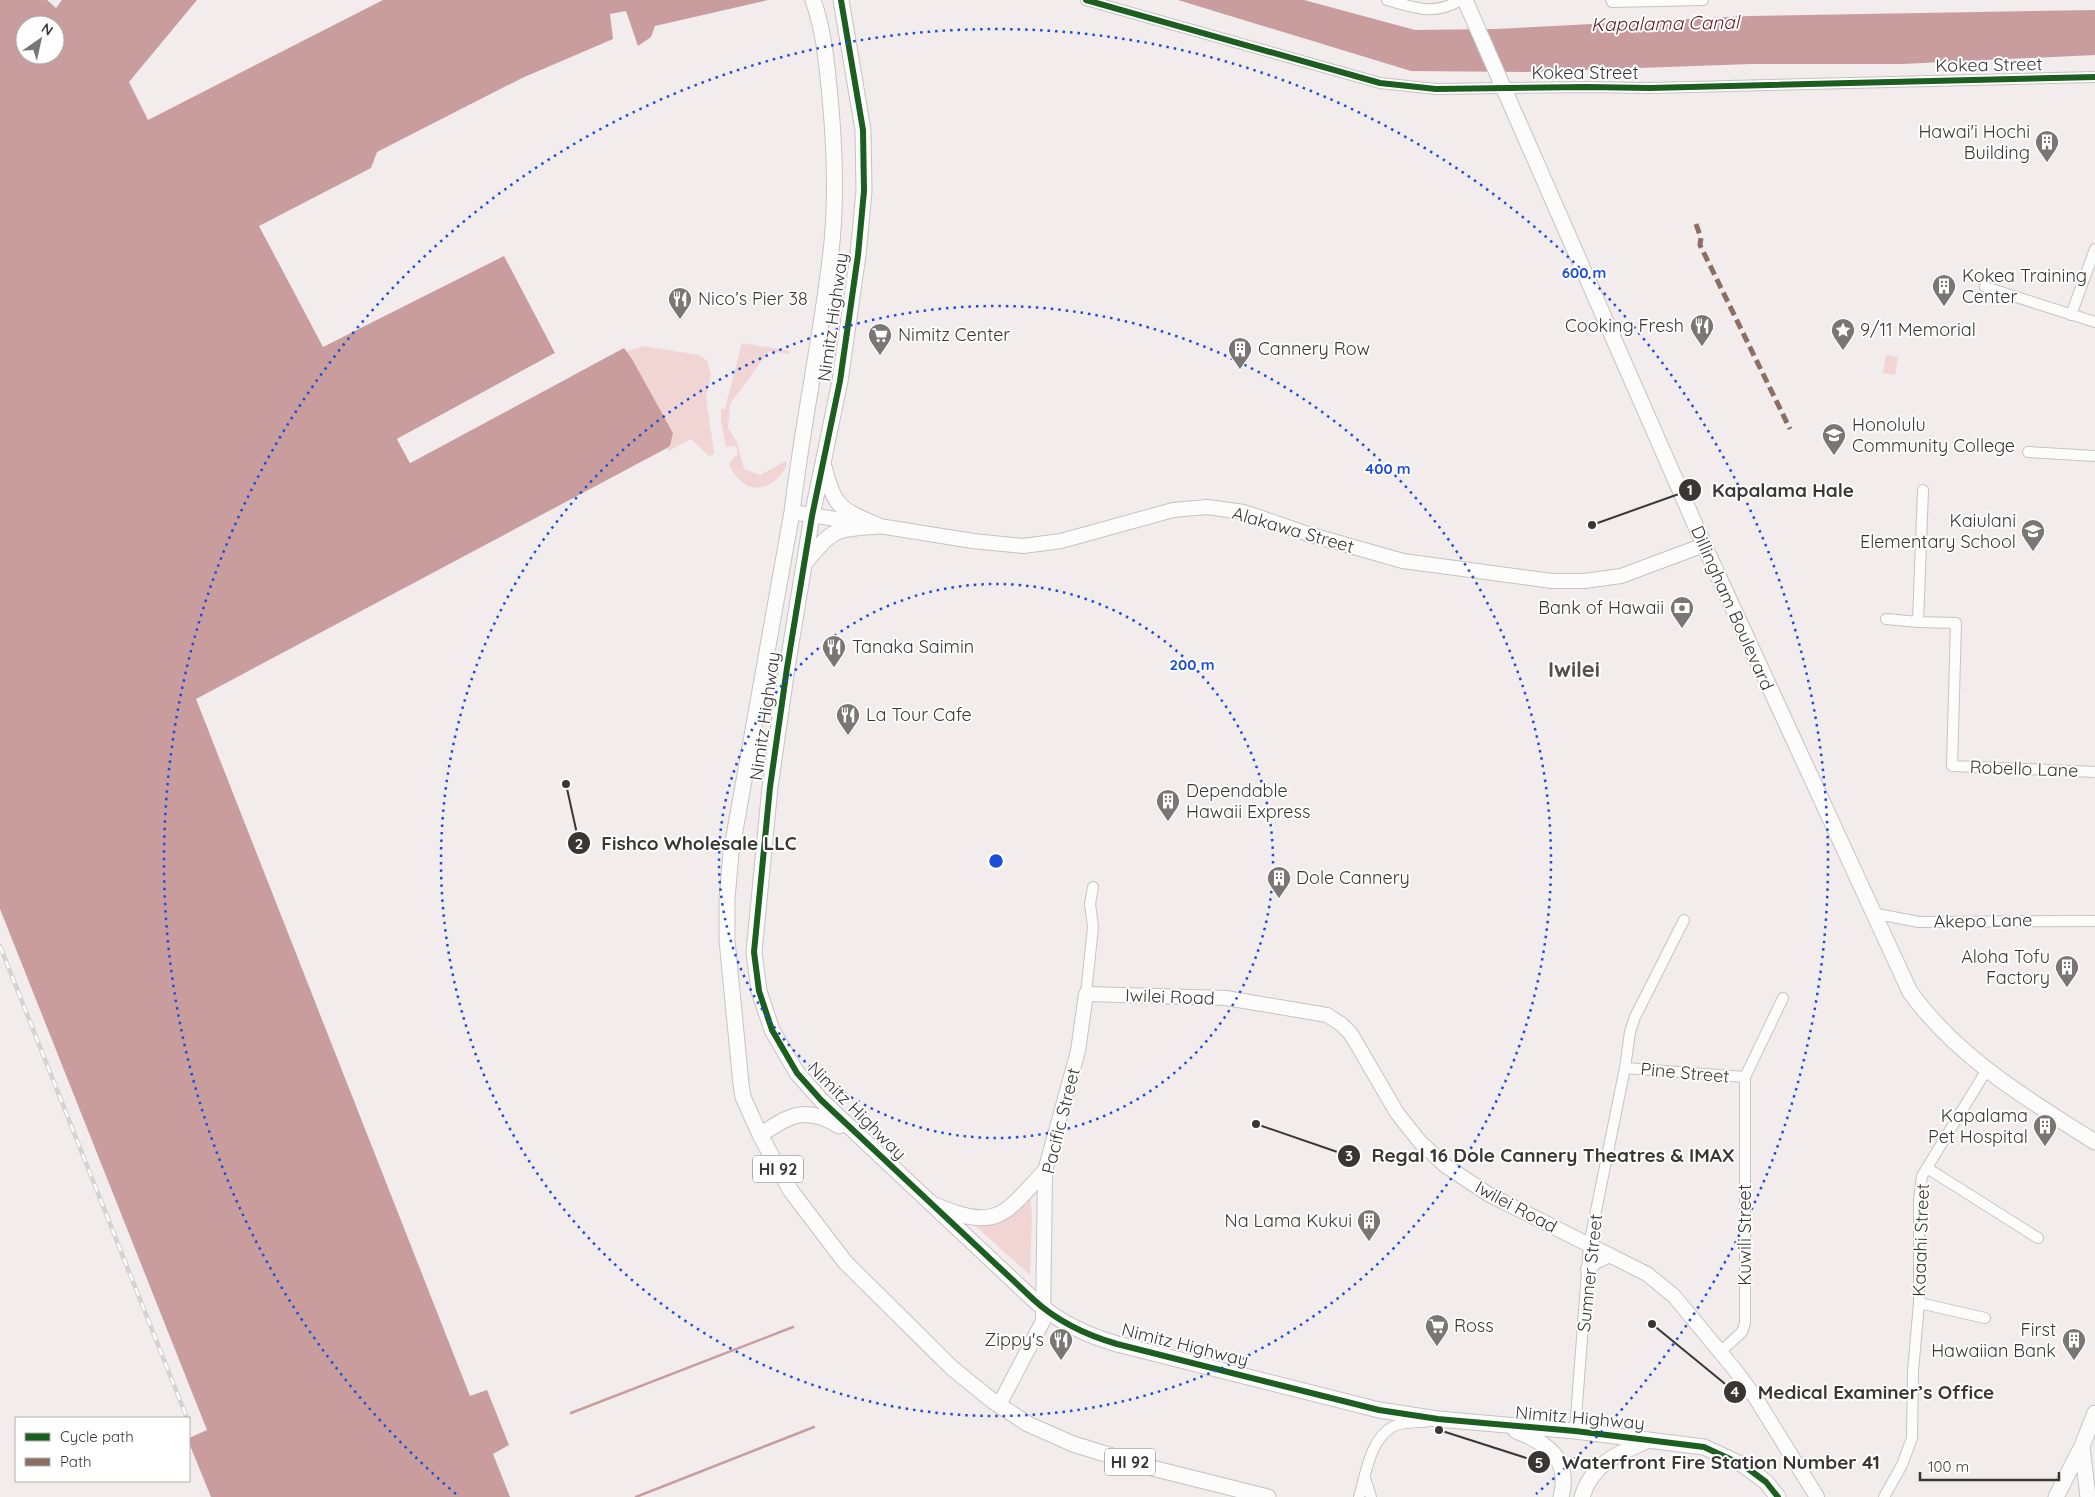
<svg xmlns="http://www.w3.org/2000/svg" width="2095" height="1497" font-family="Quicksand,sans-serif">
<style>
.green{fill:#f1d5d5}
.water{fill:#c99d9e;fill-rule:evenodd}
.pier{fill:#f2ecec}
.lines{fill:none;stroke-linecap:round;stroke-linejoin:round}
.stream{stroke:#c99d9e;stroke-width:2.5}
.street-casing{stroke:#c7c3c2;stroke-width:12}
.secondary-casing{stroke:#c7c3c2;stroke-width:16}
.primary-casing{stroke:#c7c3c2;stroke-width:17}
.street{stroke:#fdfcfc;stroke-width:10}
.secondary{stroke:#fdfcfc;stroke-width:14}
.primary{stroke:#fdfcfc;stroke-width:15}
.rail-casing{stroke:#d4d2d2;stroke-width:4.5}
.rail{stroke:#fff;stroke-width:2.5;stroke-dasharray:8;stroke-linecap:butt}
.quiet{stroke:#8d6e63;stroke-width:5;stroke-dasharray:10 5;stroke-linecap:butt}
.cycleway-casing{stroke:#fff;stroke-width:9}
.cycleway{stroke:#1b5e20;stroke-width:6}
.ring{fill:none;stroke:#1d4ed8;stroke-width:2.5;stroke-dasharray:2.5 5}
.labels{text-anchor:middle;stroke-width:4;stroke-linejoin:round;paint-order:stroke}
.shield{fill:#fff;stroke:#757272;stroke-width:1}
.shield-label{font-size:16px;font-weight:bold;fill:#3a3636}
.street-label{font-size:18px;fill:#3a3636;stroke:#fff}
.poi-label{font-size:18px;fill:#3a3636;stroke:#fff;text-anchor:start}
.water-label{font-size:19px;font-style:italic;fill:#651b23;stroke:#fff}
.district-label{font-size:22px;font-weight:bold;fill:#574f4f;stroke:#fff}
.centre{fill:#1d4ed8;stroke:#fff;stroke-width:2.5}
.ring-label{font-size:15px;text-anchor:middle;font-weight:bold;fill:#1d4ed8;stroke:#fff;stroke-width:4;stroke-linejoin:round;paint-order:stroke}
.leader{fill:none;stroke:#3a3636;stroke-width:2}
.callout-dot{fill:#3a3636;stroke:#fff;stroke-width:2}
.mark-label{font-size:15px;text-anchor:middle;font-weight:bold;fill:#fff}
.callout-label{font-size:19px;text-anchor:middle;font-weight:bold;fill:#3a3636;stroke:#fff;stroke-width:4;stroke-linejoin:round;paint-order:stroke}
</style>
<rect width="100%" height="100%" fill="#f2ecec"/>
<path class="green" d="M742,343L790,351L789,354L769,351L730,404L728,428L737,442L744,469L760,475L786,461L787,465C772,494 744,496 729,465L732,459L738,454L736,446L726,447L721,421V409H725Z
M643,346L699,355L707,361L711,375L706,397L714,453L712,455L709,456L691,439L669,451L667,448L670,446L673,433L632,359L626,352Z
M1886,355L1898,357L1895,375L1883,373Z
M1030,1192L1032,1216L1030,1275L971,1222Z"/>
<path class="water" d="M0,0H47L56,8L62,0H197L129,82L148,120L383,0H768L655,26L651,37L638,46L626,11L610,14L613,39L522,78L377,152L371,168L259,226L323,347L504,256L555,353L397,439L410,463L624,348L632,359L673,433L670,446L667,448L196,699L470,1396L487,1390L509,1445L493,1454L510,1497H211L189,1443V1438L207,1430L0,909ZM25,25H55V55H25Z
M1178,0H1304L1415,30L1495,29L1749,16L2095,10V55L1902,64H1751L1526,72L1411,71Z"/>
<path class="pier" d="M555,353L557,355L400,440L411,459L568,375L570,377L410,463L397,439Z"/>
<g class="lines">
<path class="stream" d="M571,1413L793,1327
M636,1497L814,1427"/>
<g class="street-casing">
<path id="street" d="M1086,0L1380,83L1436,89L1586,87L1650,88L2095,77
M1387,0C1416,8 1433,16 1461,0
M1611,0L1612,2L1703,0
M1985,287L2095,322
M2071,315L2095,249
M2028,452L2095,456
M1923,490L1918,622L1956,623L1952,766L2095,772
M1886,619L1918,622
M1872,913L1919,922L2095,921
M1086,994L1093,927L1090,904L1093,887
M1625,1068L1745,1077
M1927,1168L2038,1238
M1919,1303L1985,1318
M1720,1352L1742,1332L1745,1323V1077L1783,998
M1575,1431L1589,1245L1625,1068L1630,1032L1635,1017L1684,920
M1365,1478L1371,1497
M1359,1497C1366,1474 1370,1438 1394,1426C1404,1421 1418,1423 1428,1421
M1884,1497L1902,1465L1912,1438L1913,1371L1919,1303V1200L1922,1176L1986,1071"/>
</g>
<g class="secondary-casing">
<path id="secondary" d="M792,512L973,541L1023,546L1061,541L1173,510L1207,507L1244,512L1308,534L1403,561L1552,581H1584L1621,576L1704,545
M1588,1269L1595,1262L1610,1255
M999,1405L1043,1321L1045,1171L1078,1051L1086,994L1226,998L1327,1015L1341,1024L1351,1034L1397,1113L1420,1142L1446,1166L1488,1194L1647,1274L1674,1296L1735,1370L1755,1397L1817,1497"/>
</g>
<g class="primary-casing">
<path id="primary" d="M813,0C824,31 827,65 830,97C835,150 837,207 830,260C820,344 802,427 792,512L731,853L727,899V940L741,1084L743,1097L760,1135L791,1191L845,1262L952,1368L994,1402L1028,1424L1073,1444L1148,1467L1268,1497
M841,0L863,130L864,191L858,255L840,381L812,516L787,668L770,787L754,952L759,991L772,1030L797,1073L821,1100L1034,1300C1058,1322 1086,1335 1117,1344L1379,1410L1438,1419L1575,1431L1704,1447L1743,1465L1766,1482L1778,1497
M1465,0L1704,545L1910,992C1958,1058 2027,1099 2095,1142
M824,467C835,507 839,509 877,525
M805,563C834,527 834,530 878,526
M760,1135C790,1115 806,1105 839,1126
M937,1206C999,1232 1005,1213 1045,1171
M1516,1431C1548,1443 1571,1460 1561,1497
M2082,1446L2088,1497
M1582,1497C1592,1463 1619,1453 1649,1440
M2056,1497L2082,1446L2095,1413"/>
</g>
<use href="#street" class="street"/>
<use href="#secondary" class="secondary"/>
<use href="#primary" class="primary"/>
<g class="rail-casing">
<path id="rail" d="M0,946L187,1418"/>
</g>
<use href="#rail" class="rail"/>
<path class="quiet" d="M1696,224L1701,238L1700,245L1790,429"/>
<g class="cycleway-casing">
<path id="cycleway" d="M841,0L863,130L864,191L858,255L840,381L812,516L787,668L770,787L754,952L759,991L772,1030L797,1073L821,1100L1034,1300C1058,1322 1086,1335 1117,1344L1379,1410L1438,1419L1575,1431L1704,1447L1743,1465L1766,1482L1778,1497
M1086,0L1380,83L1436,89L1586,87L1650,88L2095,77"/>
</g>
<use href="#cycleway" class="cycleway"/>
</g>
<g class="ring">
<circle cx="996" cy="861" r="277"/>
<circle cx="996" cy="861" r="555"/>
<path d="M456 1494A832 832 0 1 1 1536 1494"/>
</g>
<defs>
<g id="building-pin" transform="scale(1.25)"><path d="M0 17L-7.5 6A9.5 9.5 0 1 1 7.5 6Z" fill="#7a7676" stroke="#fff"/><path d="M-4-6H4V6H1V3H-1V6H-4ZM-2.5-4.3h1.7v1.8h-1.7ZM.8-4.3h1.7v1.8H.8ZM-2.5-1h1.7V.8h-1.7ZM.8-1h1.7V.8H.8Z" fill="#fff"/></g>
<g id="restaurant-pin" transform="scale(1.25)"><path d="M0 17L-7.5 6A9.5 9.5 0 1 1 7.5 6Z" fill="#7a7676" stroke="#fff"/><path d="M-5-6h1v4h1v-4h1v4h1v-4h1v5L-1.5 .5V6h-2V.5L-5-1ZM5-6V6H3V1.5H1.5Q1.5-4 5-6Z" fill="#fff"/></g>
<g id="sight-pin" transform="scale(1.25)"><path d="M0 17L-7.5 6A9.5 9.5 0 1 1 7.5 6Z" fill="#7a7676" stroke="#fff"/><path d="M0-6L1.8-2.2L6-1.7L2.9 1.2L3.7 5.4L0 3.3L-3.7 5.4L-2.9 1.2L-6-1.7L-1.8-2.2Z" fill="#fff"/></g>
<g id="supermarket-pin" transform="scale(1.25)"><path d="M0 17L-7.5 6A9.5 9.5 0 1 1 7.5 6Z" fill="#7a7676" stroke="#fff"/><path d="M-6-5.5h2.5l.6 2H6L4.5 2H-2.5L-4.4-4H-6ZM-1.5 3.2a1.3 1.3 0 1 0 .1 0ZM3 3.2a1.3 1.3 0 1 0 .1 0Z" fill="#fff"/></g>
<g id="university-pin" transform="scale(1.25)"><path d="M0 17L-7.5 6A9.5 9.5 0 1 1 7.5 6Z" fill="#7a7676" stroke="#fff"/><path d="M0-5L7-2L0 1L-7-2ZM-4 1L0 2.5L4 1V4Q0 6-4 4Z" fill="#fff"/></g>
<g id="school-pin" transform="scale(1.25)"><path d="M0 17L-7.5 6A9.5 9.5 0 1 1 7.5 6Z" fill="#7a7676" stroke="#fff"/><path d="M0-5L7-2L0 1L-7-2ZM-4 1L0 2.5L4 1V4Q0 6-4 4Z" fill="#fff"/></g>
<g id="bank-pin" transform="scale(1.25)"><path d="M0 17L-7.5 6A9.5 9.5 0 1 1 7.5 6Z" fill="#7a7676" stroke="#fff"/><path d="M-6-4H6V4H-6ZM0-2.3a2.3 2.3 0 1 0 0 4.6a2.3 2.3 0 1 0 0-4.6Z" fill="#fff"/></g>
</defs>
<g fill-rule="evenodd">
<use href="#building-pin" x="2047" y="142"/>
<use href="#building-pin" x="1944" y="286"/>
<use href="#restaurant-pin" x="680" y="299"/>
<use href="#restaurant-pin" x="1702" y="326"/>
<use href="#sight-pin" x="1843" y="330"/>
<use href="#supermarket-pin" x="880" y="335"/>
<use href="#building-pin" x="1240" y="349"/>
<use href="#university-pin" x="1834" y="435"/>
<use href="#school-pin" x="2033" y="531"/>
<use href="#bank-pin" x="1682" y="608"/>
<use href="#restaurant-pin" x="834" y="647"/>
<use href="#restaurant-pin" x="848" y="715"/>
<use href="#building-pin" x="1168" y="801"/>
<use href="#building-pin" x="1279" y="878"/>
<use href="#building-pin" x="2067" y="967"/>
<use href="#building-pin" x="2045" y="1126"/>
<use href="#building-pin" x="1369" y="1221"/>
<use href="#supermarket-pin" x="1437" y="1326"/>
<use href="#restaurant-pin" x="1061" y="1340"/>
<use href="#building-pin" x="2074" y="1340"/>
</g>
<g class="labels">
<g class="shield">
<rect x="753" y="1155.5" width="50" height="27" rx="4"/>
<rect x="1105" y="1448.5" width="50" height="27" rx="4"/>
</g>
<g class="shield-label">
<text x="778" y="1175">HI 92</text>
<text x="1130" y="1468">HI 92</text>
</g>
<g class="street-label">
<text transform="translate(1989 65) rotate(-1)" y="6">Kokea Street</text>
<text x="1585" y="79">Kokea Street</text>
<text transform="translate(833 317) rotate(-82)" y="6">Nimitz Highway</text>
<text transform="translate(1293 530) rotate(16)" y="6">Alakawa Street</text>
<text transform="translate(1732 608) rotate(66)" y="6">Dillingham Boulevard</text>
<text transform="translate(765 716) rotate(-82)" y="6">Nimitz Highway</text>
<text transform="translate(2024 769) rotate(2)" y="6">Robello Lane</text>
<text transform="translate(1983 921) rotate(-1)" y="6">Akepo Lane</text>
<text transform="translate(1170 997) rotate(2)" y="6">Iwilei Road</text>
<text transform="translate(1685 1073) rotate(5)" y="6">Pine Street</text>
<text transform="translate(857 1111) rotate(45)" y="6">Nimitz Highway</text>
<text transform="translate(1061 1121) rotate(-76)" y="6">Pacific Street</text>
<text transform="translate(1516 1207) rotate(28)" y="6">Iwilei Road</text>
<text transform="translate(1745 1235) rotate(-90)" y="6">Kuwili Street</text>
<text transform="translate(1921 1240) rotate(-88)" y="6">Kaaahi Street</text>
<text transform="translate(1590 1273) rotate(-84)" y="6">Sumner Street</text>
<text transform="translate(1185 1345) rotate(14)" y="6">Nimitz Highway</text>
<text transform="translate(1580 1418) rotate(5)" y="6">Nimitz Highway</text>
</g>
<g class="poi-label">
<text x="2030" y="138" text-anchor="end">Hawai'i Hochi<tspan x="2030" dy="21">Building</tspan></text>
<text x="1962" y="282">Kokea Training<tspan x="1962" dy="21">Center</tspan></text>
<text x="698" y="305">Nico’s Pier 38</text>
<text x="1684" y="332" text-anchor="end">Cooking Fresh</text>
<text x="1860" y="336">9/11 Memorial</text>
<text x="898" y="341">Nimitz Center</text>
<text x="1258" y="355">Cannery Row</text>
<text x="1852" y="431">Honolulu<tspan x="1852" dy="21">Community College</tspan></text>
<text x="2016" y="527" text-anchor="end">Kaiulani<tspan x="2016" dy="21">Elementary School</tspan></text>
<text x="1664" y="614" text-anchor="end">Bank of Hawaii</text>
<text x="852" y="653">Tanaka Saimin</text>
<text x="866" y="721">La Tour Cafe</text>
<text x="1186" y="797">Dependable<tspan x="1186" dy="21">Hawaii Express</tspan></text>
<text x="1296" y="884">Dole Cannery</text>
<text x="2050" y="963" text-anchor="end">Aloha Tofu<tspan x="2050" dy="21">Factory</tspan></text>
<text x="2028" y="1122" text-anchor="end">Kapalama<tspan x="2028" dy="21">Pet Hospital</tspan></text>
<text x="1352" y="1227" text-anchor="end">Na Lama Kukui</text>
<text x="1454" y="1332">Ross</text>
<text x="2056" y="1336" text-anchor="end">First<tspan x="2056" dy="21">Hawaiian Bank</tspan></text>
<text x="1044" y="1346" text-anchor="end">Zippy's</text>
</g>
<g class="water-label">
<text transform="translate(1665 23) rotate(-1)" y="7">Kapalama Canal</text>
</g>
<g class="district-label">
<text x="1574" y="677">Iwilei</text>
</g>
</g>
<circle cx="996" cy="861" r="8" class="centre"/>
<g class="ring-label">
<text x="1584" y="278">600 m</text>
<text x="1388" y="474">400 m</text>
<text x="1192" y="670">200 m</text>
</g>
<path class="leader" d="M1592 525L1690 490M566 784L579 843M1256 1124L1349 1156M1652 1324L1735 1392M1439 1430L1539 1462"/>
<g class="callout-dot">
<circle cx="1592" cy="525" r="5"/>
<circle cx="566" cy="784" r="5"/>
<circle cx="1256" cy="1124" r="5"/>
<circle cx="1652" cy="1324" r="5"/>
<circle cx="1439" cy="1430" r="5"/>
<circle cx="1690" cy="490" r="12"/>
<circle cx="579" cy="843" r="12"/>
<circle cx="1349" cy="1156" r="12"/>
<circle cx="1735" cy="1392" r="12"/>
<circle cx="1539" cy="1462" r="12"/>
</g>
<g class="mark-label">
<text x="1690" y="495">1</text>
<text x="579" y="849">2</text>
<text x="1349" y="1161">3</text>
<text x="1735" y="1397">4</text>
<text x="1539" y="1468">5</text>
</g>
<g class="callout-label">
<text x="1783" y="497">Kapalama Hale</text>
<text x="699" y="850">Fishco Wholesale LLC</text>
<text x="1553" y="1162">Regal 16 Dole Cannery Theatres &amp; IMAX</text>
<text x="1876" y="1399">Medical Examiner’s Office</text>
<text x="1721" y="1469">Waterfront Fire Station Number 41</text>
</g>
<rect x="15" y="1417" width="175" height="65" fill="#ffffff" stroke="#b0afaf"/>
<rect x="25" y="1433" width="25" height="8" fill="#1b5e20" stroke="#b0afaf"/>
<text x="60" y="1442" font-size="15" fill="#3a3636">Cycle path</text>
<rect x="25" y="1458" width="25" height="8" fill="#8d6e63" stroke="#b0afaf"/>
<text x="60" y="1467" font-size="15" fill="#3a3636">Path</text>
<g transform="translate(40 40) rotate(34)"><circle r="24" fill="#ffffff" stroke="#b0afaf"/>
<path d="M0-4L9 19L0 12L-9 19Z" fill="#7a7676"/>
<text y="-8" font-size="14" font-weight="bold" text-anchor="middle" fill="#3a3636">N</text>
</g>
<path d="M1920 1472v8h139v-8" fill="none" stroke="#3a3636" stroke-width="2.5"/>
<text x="1928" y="1472" font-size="15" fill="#3a3636" stroke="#ffffff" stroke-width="4" paint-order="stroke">100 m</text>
</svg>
